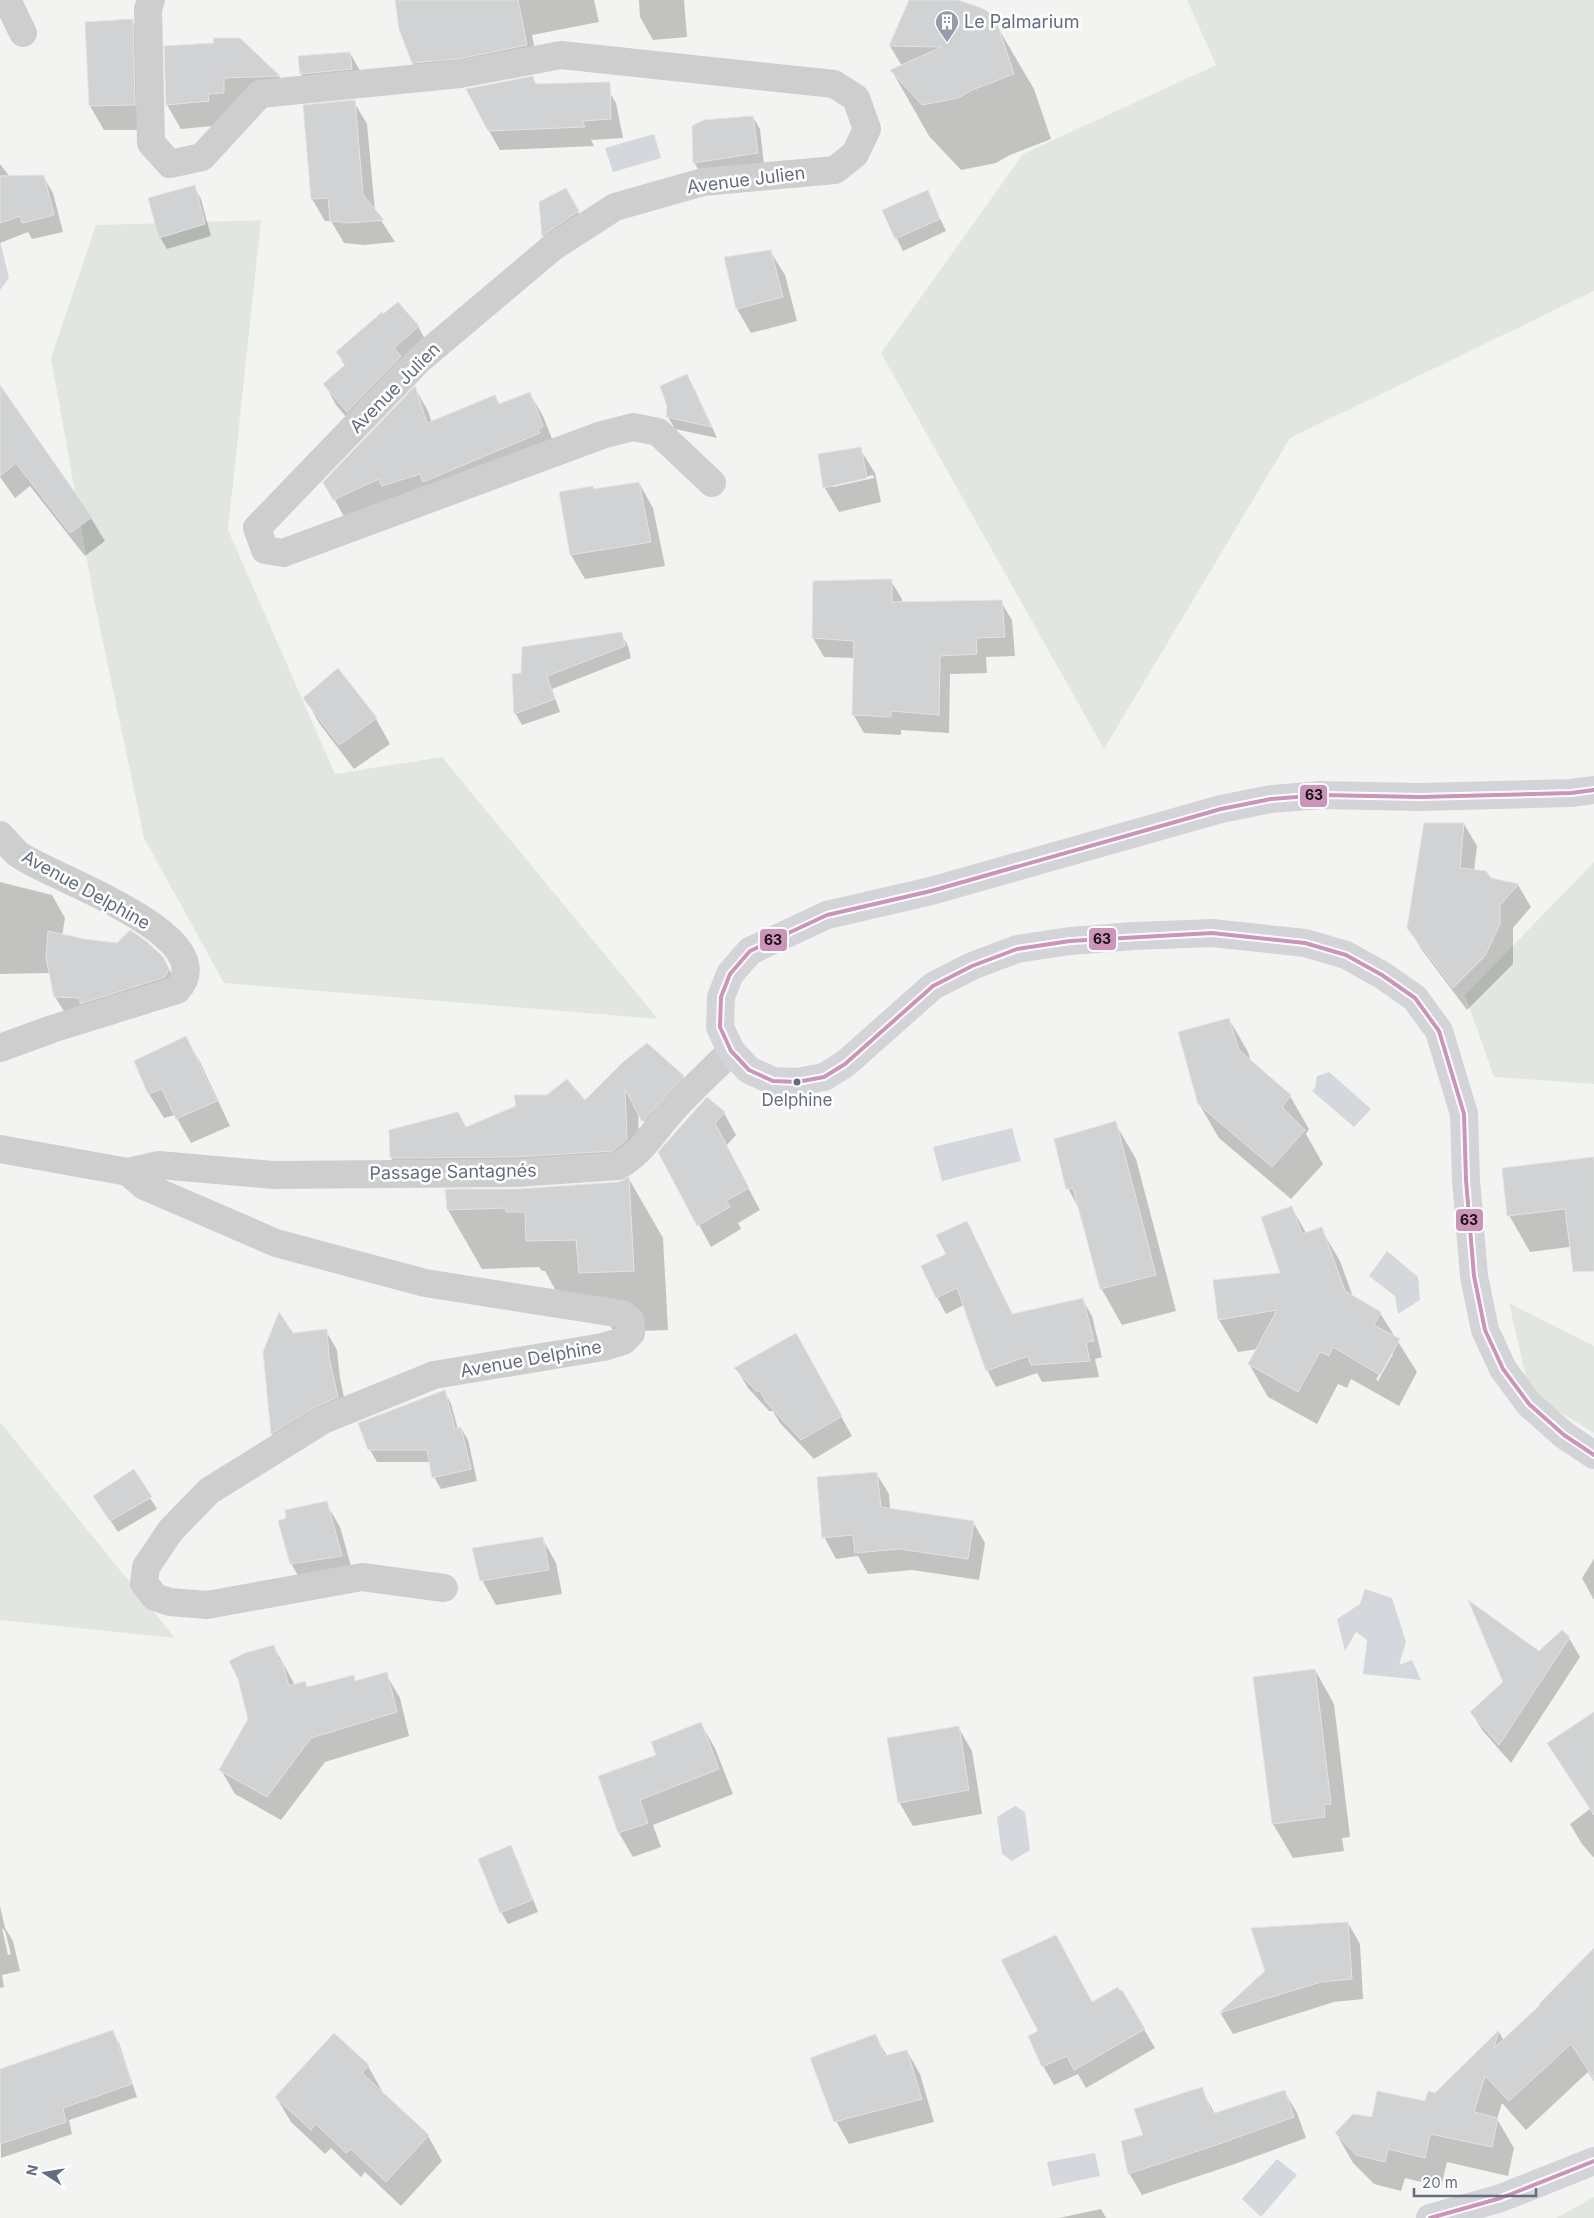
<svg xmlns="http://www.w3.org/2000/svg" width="1594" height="2218" font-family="Inter,sans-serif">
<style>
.green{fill:#e1e7e0}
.water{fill:#d4d7dc}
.shadow{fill:#0003;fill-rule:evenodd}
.building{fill:#d1d2d3;stroke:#e2e3e2}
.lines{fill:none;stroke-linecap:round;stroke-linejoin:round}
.street{stroke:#cececf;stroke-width:28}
.secondary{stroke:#d2d4d7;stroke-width:28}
.bus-1-casing{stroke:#fff;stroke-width:8}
.bus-1{stroke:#ce93b9;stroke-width:4}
.bus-dot{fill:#646c82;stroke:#fff;stroke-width:2}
.labels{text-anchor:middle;stroke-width:5;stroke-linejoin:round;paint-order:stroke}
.bus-label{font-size:17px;fill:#646c82;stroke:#fff}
.poi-label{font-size:18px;fill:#646c82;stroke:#fff;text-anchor:start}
.street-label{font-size:18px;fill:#646c82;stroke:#fff}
.line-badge{stroke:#fff;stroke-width:2}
.pale-badge-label{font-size:14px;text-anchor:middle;font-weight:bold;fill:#111}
</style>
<rect width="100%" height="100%" fill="#f3f4f2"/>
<path class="green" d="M1187,0H1594V291L1290,438L1104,749L881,353L1023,154L1216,65Z
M261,220L228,530L335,774L442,757L658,1019L224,983L144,838L94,599L51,358L96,225Z
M1594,862V1084L1494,1077L1465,995Z
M1509,1303L1594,1346V1433L1530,1394Z
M0,1422L175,1638L0,1620Z
M1594,2197V2218H1556Z"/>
<path class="water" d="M654,134L661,158L613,172L605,148Z
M0,241L9,278L0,290Z
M1329,1072L1371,1109L1354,1127L1312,1091L1315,1088L1317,1076Z
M1012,1128L1021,1161L942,1181L933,1147Z
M1387,1251L1418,1277L1420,1300L1398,1314L1395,1296L1369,1276Z
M1365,1589L1392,1598L1406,1642L1399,1665L1412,1660L1421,1680L1363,1674L1367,1640L1356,1632L1345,1651L1337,1619L1360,1604Z
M1015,1806L1025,1812L1030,1850L1012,1861L1002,1854L997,1817Z
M1095,2153L1100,2176L1052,2186L1047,2162Z
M1277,2159L1297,2175L1261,2217L1242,2199Z"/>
<path class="shadow" d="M397,0H594L599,22L532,35L538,66L425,83L413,63Z
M639,0H684L687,37L653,40L640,17Z
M910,0H955L991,16L1034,89L1051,139L1010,155L996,163L961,170L929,136L892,71L902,66L890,46Z
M132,20L146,45L148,130H104L90,106Z
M240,39L279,76L292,100L237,102L222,125L181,129L167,105L215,45Z
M350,53L363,76L314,97L301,74L300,57Z
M533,78L537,85L604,83L616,103L623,138L591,140L594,146L500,150L489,131Z
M354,102L367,124L375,211L395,242L364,245L344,243L331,221H325L312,199L304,107Z
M753,117L760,129L764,165L701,174L694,162Z
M0,164L10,177L43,176L53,193L63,232L32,239L28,232L0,243Z
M194,187L201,199L211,236L167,249L160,237Z
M565,190L585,224L550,247L543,235L540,202Z
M927,191L946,231L903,251L883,211Z
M770,251L785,275L797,321L751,333L737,309Z
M418,326L429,347L359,432L336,405L325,384L345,366L337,352Z
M687,376L694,388L717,438L675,429L668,417Z
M415,388L428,411L432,423L495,397L500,405L530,394L543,416L556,449L347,522L325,482Z
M0,400H9L91,518L105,541L85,556L30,486L15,498L0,477Z
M860,449L875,473L881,502L839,512L825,488ZM873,475L874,478L833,487V485Z
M639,483L653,508L665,566L585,579L571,555L594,490Z
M891,581L902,599V603L1001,602L1012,620L1015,656L986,657L987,673L950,674L949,733L901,730V735L864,733L853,714L855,658L824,657L813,638L814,582Z
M621,634L628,646L631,658L552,689L560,712L522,725L515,713L522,674Z
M338,670L376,719L390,744L354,769L319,723L305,698Z
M1464,824L1477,846L1474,871L1490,879L1518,885L1531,907L1513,928V964L1467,1010L1422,950L1408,928Z
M0,882L52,895L65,918L62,936L163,958L176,982L69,1019L55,997L50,973L0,974Z
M1229,1019L1248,1052L1251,1061L1290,1096L1309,1129L1306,1134L1323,1164L1291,1199L1219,1138L1199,1104Z
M186,1038L200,1062L230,1126L191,1143L175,1115L164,1118L149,1094L135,1062Z
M624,1063L683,1077L696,1100L657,1145L638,1110L640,1164L405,1182L391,1158L390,1131L466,1128L585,1102Z
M724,1113L736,1135L726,1146L760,1210L738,1223L741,1229L711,1247L660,1152Z
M1115,1123L1136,1159L1176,1311L1122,1325L1101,1288L1080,1211L1068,1188Z
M1594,1158V1248L1585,1245L1530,1252L1509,1215Z
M629,1179L663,1238L668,1330L614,1332L595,1299L561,1300L545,1271H542L539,1267L482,1269L448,1210L447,1190H518L619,1183Z
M1292,1208L1306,1233L1321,1229L1340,1261L1353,1297L1380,1313L1417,1372L1399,1406L1351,1379L1347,1388L1338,1384L1317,1424L1268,1397L1249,1364L1258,1349L1238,1352L1219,1320L1282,1274ZM1391,1352L1393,1354L1378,1381L1376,1380Z
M966,1222L1013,1315L1082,1299L1092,1316L1102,1357L1095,1359L1099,1377L1042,1382L1037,1373L996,1387L987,1370L964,1305L946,1314L937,1297L947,1254Z
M326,1331L337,1350L340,1378L348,1416L283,1452L272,1434L264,1353L292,1334Z
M807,1355L852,1436L814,1459L780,1423L773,1411H769L748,1388L736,1368Z
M445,1392L451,1404L458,1429L461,1428L468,1440L477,1481L441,1489L434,1477L431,1462H377L370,1450Z
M876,1473L889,1494L890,1510L973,1522L985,1543L979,1580L912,1570L868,1574L858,1556L836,1559L824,1537Z
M150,1498L157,1509L118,1532L102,1508Z
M326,1503L340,1527L355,1580L305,1588L291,1563Z
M542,1538L556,1563L562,1594L496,1605L482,1580Z
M1594,1559V1600L1582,1578Z
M1569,1638L1580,1657L1511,1763L1483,1731L1471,1712Z
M274,1647L295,1685L305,1683L308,1688L353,1677L356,1682L386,1674L400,1698L409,1736L325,1762L281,1820L235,1794L221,1770L249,1719Z
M1315,1670L1334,1704L1350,1837L1342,1838L1344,1851L1293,1858L1273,1824L1255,1678Z
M1594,1719V1858L1582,1844L1570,1824L1590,1809Z
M701,1724L715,1748L733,1794L653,1825L661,1847L633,1857L619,1833L658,1756Z
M958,1727L972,1751L982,1814L913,1826L899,1802Z
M510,1847L517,1859L538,1912L508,1924L501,1912Z
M0,1906L5,1928L13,1941L20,1971L2,1975L4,1987L0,1988ZM2,1928L5,1931L11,1954L8,1955Z
M1348,1923L1360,1944L1363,1999L1334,2002L1233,2034L1221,2014L1266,1971Z
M1594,1949V2081L1588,2072L1526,2130L1502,2103L1497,2119L1514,2148L1508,2176L1447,2162L1441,2187L1405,2178L1401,2191L1374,2184L1353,2163L1336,2133L1373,2119L1426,2103L1499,2032L1504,2041L1541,2005Z
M1122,1992L1155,2048L1086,2088L1078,2074L1054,2085L1043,2066L1092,2003Z
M112,2031L119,2043L137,2097L69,2120L72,2134L1,2158L0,2085Z
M334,2035L368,2066L382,2091L381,2092L428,2136L442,2161L401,2206L365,2172L361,2177L331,2148L325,2154L291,2122L276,2097Z
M875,2036L887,2056L907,2051L920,2074L934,2122L849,2144L836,2121Z
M1201,2089L1215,2114L1284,2091L1297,2113L1306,2138L1232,2165L1142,2195L1129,2173L1144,2136Z
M1101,2209L1106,2218H1059Z"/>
<path class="building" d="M395,0H518L527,45L458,59L412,63L399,29Z
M909,0H958L984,9L992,15L997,23L1014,74L972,90L958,98L922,105L890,70L942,47L889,46Z
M133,19L135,105L89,106L85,22Z
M213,38H240L280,76L224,78V93L208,94L209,101L166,105L164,46L214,43Z
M350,52L352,69L300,74L298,56Z
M533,76L535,84L610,82L611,119L582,121L585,127L488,131L466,89Z
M355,100L363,195L384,220L350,223L330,221L328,198L311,199L303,105Z
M753,116L758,153L693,163L692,126L704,120Z
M44,175L54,215L22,223L20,216L0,223V176Z
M195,185L205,224L159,238L148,198Z
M566,188L579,211L542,236L539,202Z
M928,190L940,219L895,239L882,210Z
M771,250L783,297L736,309L724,257Z
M398,302L419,326L394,348L401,356L347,412L323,384L346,364L336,352L382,312L383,314Z
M687,374L712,427L666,417L667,406L660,386Z
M0,385L92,517L70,533L16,463L0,476Z
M415,386L427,423L495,395L499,404L530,392L543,426L538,430L540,433L423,482L420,474L382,486L379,479L333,500L323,482Z
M861,447L867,478L823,488L818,454Z
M639,482L651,542L570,555L559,492L593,486L594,489Z
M892,579V602L1002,600L1005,637L976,638L977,654L940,656L939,715L891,711V717L852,715L854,641L812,638L813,581Z
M622,632L625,646L547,676L555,699L514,714L512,674L521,673L522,647Z
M338,668L377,718L339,745L303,698Z
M1424,823H1464L1460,868L1486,871L1491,878L1519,884L1500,905V924L1485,956L1453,988L1407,928Z
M130,930L146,941L164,958L169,969L165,977L80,1004V998L54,997L46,958L48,931L84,939L117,943Z
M1229,1018L1239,1050L1291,1095L1282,1107L1305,1130L1272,1167L1198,1104L1178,1032Z
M186,1036L217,1101L176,1119L162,1089L148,1094L134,1061Z
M647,1043L684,1076L642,1122L625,1089L627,1139L613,1151L516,1157L390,1158L389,1130L458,1112L466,1127L516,1106L514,1095H547L567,1079L585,1100L623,1062Z
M707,1097L725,1112L715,1123L749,1188L726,1201L730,1207L697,1226L658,1152Z
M1116,1121L1156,1275L1100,1289L1073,1188L1066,1189L1054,1139Z
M1594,1157V1271L1573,1272L1565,1209L1507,1216L1502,1168Z
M629,1177L634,1271L579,1273L576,1240L526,1241L525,1212H506V1208L447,1210L445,1189H518L619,1182Z
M1292,1206L1302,1234L1322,1227L1345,1291L1381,1312L1374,1325L1400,1339L1380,1375L1333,1347L1329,1356L1320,1352L1298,1392L1248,1364L1277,1310L1218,1320L1213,1280L1280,1273L1261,1217Z
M967,1221L1012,1314L1083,1298L1094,1341L1086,1342L1090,1361L1031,1365L1028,1356L986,1371L957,1288L936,1298L921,1266L946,1254L936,1235Z
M279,1312L293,1333L327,1329L329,1357L338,1397L315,1407L271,1434L263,1352Z
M796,1333L842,1416L801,1440L766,1402L760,1391H756L734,1368Z
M445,1390L455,1429L461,1427L471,1469L432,1478L427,1450H368L358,1423Z
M134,1469L152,1497L110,1521L93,1496Z
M877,1472L881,1507L974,1521L968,1559L899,1549L855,1553L853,1535L822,1538L817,1477Z
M327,1501L342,1556L290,1564L278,1521L286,1518L285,1510Z
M543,1537L549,1570L480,1581L472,1548Z
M1468,1600L1539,1651L1562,1630L1570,1637L1499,1745L1470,1712L1503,1682Z
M274,1645L279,1661H282L289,1686L305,1681L307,1687L354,1675L355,1681L387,1672L397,1712L311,1738L267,1797L219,1770L248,1719L238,1679L229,1661L245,1653Z
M1315,1669L1331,1804L1324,1805L1325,1817L1272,1824L1253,1677Z
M1594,1712V1815L1547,1743Z
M701,1722L719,1769L640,1800L648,1823L618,1833L598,1776L656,1755L651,1742Z
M959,1726L969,1790L898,1803L887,1738Z
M511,1845L532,1900L500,1913L478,1859Z
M1348,1922L1352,1979L1321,1982L1219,2013L1265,1971L1251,1928Z
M1056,1935L1092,2002L1118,1987L1120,1991L1122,1990L1145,2029L1074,2070L1067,2056L1042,2067L1028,2036L1038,2031L1001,1960Z
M1594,1948V2079L1571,2044L1509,2101L1485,2076L1474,2112L1498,2118L1492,2147L1430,2134L1425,2158L1388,2149L1385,2162L1356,2155L1335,2133L1353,2114L1372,2117L1377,2091L1425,2101L1428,2091L1435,2093L1499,2030L1494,2048L1540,2005L1539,2004Z
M113,2030L132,2084L63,2108L66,2122L0,2144V2069Z
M334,2033L369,2065L362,2073L429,2135L386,2182L351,2149L346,2153L316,2124L311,2130L275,2097Z
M876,2034L884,2056L907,2050L922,2099L834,2122L810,2058Z
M1202,2087L1212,2114L1285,2090L1294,2117L1219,2144L1128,2174L1121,2141L1143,2135L1134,2109Z"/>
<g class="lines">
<path class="street" d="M7,0L23,33
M151,0L148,9L151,143L170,164L202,157L260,94L460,74L561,55L834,84L856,98L867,129L855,154L835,170L703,182L615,207L553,247L419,360L257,528L265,550L283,553L602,435L633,427L658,432L712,483
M0,835C6,841 12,849 18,854C46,876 227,935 177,990L52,1029L0,1048
M0,1149L128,1172L144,1186L276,1243L425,1283L622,1314L630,1320L631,1333L623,1341L603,1347L434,1375L323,1420L209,1491L171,1530L146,1567L144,1583L155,1597L170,1602L207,1605L362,1577L444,1588
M128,1172L159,1165L274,1175L517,1173L618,1166C641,1154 653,1132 670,1113C689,1091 711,1072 731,1051"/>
<path class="secondary" d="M1594,790L1571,793L1420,797L1322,795L1271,799L1221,809L931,891L827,915L750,951L730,974L721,997L720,1027L731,1051L749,1070L773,1081L797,1082L824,1077L845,1064L933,986L972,966L1017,949L1070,941L1134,936L1212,933L1305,943L1346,955L1382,975L1415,998L1439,1031L1464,1114L1466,1180L1474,1276L1485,1330L1503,1369L1529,1404L1564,1435L1594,1455
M1430,2218L1501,2198L1594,2161"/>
<g class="bus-1-casing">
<path id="bus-1" d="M1594,790L1571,793L1420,797L1322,795L1271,799L1221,809L931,891L827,915L750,951L730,974L721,997L720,1027L731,1051L749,1070L773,1081L797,1082L824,1077L845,1064L933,986L972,966L1017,949L1070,941L1212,933L1305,943L1346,955L1382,975L1415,998L1439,1031L1464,1114L1466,1180L1474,1276L1485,1330L1503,1369L1529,1404L1564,1435L1594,1455
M1430,2218L1501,2198L1594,2161"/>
</g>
<use href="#bus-1" class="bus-1"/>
</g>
<defs>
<g id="building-pin" transform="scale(1.25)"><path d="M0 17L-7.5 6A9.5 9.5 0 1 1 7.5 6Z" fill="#969ca9" stroke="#fff"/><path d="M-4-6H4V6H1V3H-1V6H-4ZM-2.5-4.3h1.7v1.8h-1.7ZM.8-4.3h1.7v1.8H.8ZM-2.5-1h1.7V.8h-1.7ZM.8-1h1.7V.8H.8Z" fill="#fff"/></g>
</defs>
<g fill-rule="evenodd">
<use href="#building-pin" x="947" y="22"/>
</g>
<circle class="bus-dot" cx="797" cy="1082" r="4.5"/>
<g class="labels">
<g class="bus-label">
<text x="797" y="1106">Delphine</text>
</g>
<g class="poi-label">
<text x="964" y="28">Le Palmarium</text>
</g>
<g class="street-label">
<text transform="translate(746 180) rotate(-7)" y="6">Avenue Julien</text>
<text transform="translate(395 388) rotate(-45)" y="6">Avenue Julien</text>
<text transform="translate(86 890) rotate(29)" y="6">Avenue Delphine</text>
<text transform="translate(453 1172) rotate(-1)" y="6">Passage Santagnés</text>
<text transform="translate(531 1359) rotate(-10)" y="6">Avenue Delphine</text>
</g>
</g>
<g class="line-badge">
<rect x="1299" y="784" width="29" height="24" rx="5" fill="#ce93b9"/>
<rect x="1088" y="927" width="29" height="24" rx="5" fill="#ce93b9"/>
<rect x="759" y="928" width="29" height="24" rx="5" fill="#ce93b9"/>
<rect x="1455" y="1208" width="29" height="24" rx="5" fill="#ce93b9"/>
</g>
<g class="pale-badge-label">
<text x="1314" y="800">63</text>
<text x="1102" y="944">63</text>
<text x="773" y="945">63</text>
<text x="1469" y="1225">63</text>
</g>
<g transform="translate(45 2173) rotate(282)" stroke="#ffffff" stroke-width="4" paint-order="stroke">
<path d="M0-4L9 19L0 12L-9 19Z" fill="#646c82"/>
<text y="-8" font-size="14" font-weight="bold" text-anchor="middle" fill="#646c82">N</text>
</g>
<path d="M1414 2188v8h122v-8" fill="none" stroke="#646c82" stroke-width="2.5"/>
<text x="1422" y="2188" font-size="15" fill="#646c82" stroke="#ffffff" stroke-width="4" paint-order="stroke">20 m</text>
</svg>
